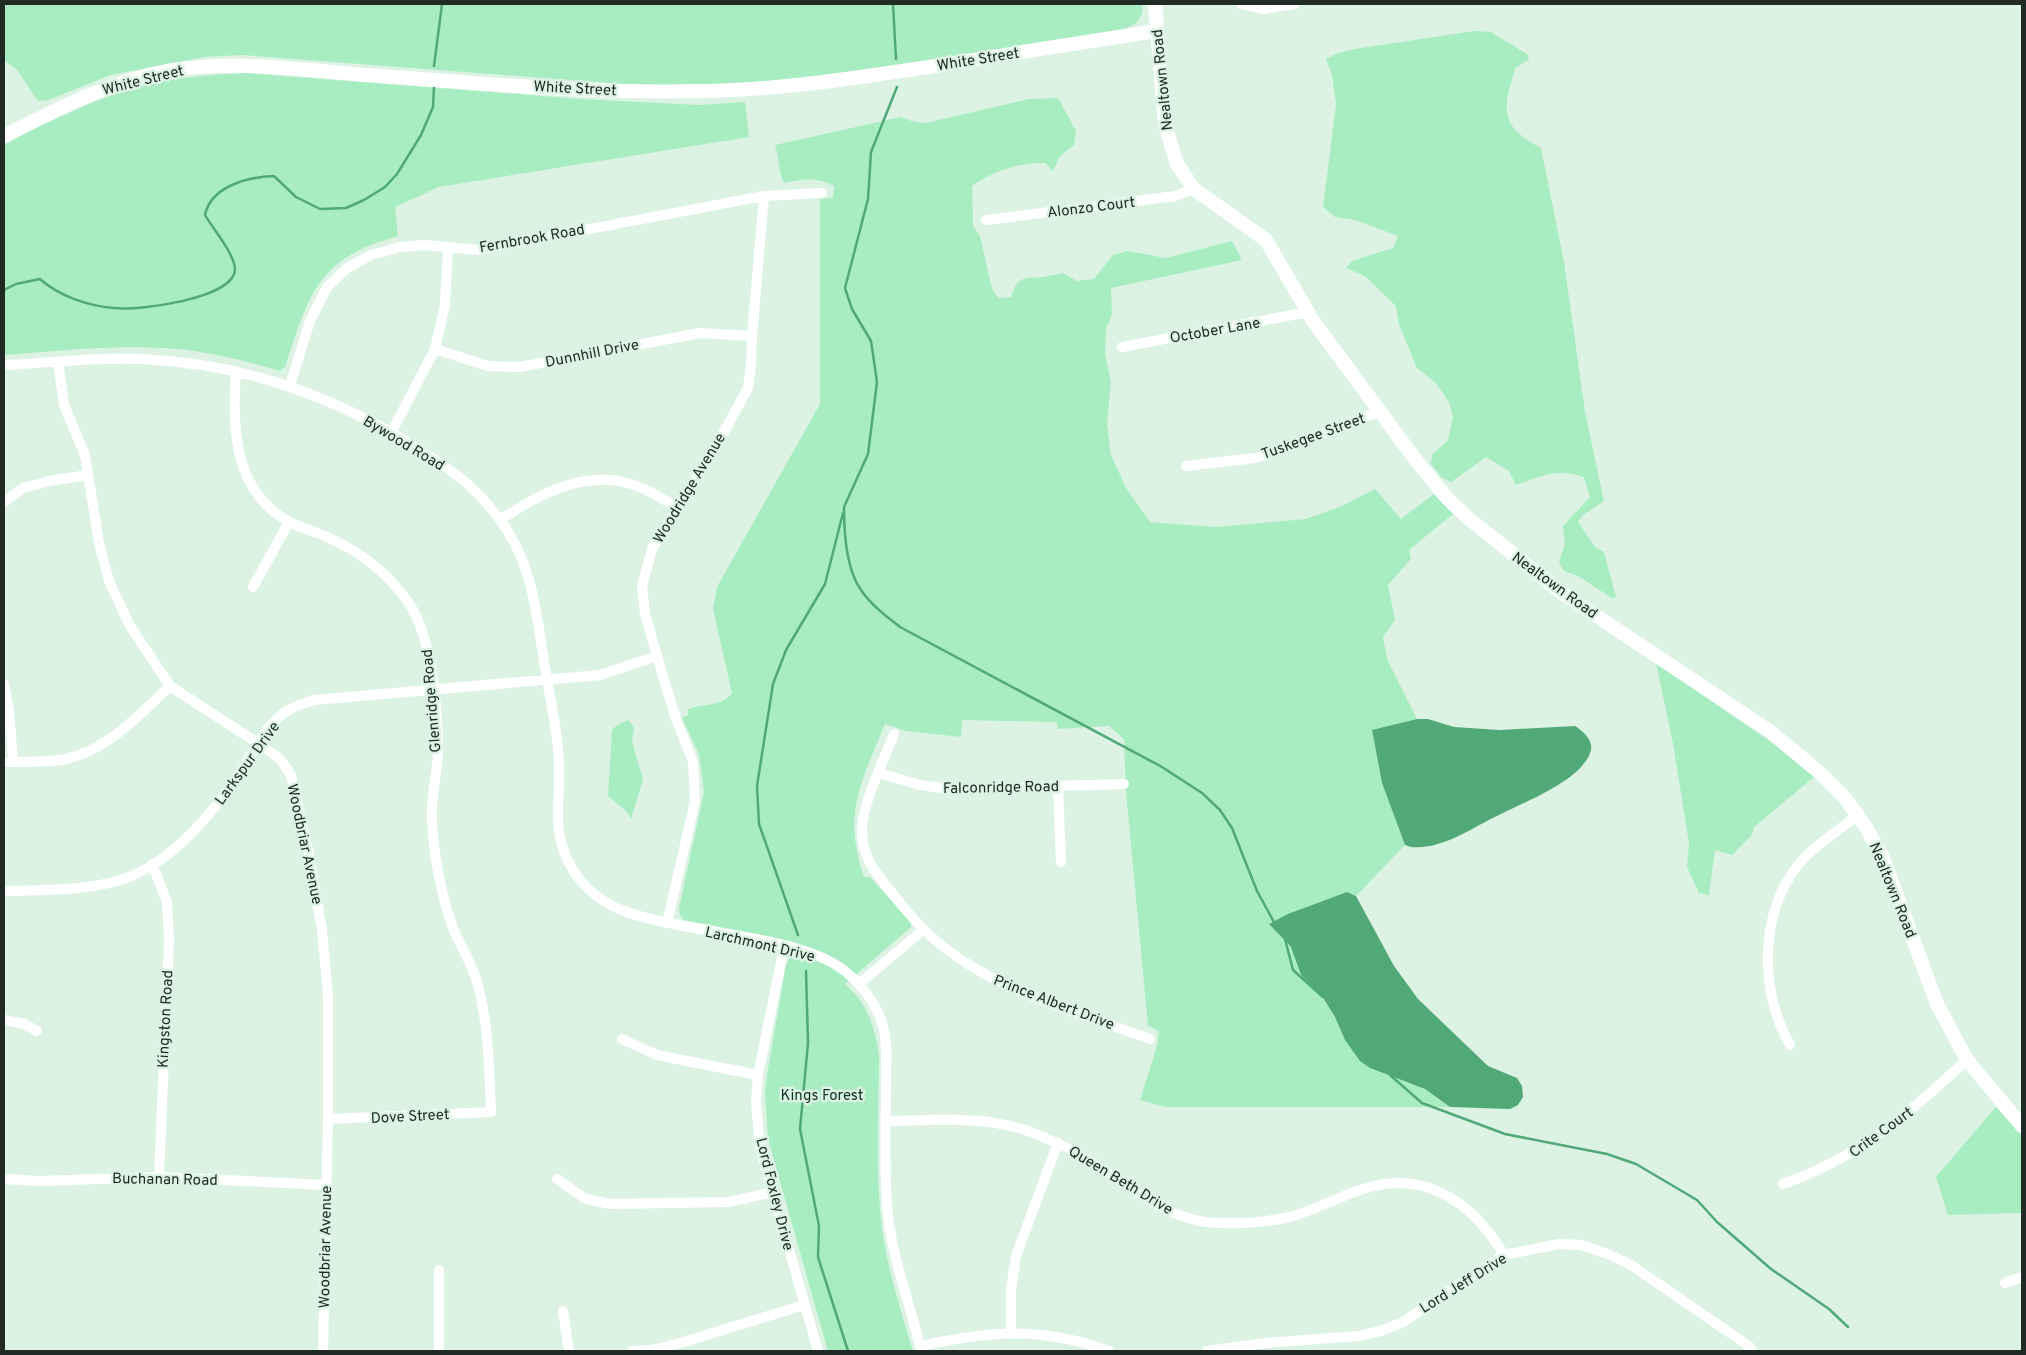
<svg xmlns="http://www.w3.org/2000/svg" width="2026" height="1355" font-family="Overpass,sans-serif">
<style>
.green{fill:#a7edc1}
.water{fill:#50a977}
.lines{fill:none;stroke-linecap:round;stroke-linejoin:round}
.stream{stroke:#50a977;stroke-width:2.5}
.street{stroke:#fff;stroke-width:10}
.secondary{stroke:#fff;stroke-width:14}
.labels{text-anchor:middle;stroke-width:5;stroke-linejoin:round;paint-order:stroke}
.street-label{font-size:15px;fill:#212a24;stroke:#dcf3e4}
.park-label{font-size:15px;fill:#0c331f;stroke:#dcf3e4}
</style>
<rect width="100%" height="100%" fill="#dcf3e4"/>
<path class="green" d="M4,4H1142C1145,27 1123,30 1105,33L781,84L661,87L242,55L205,57L110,75L49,100L38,101L17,70L4,60Z
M1474,31L1491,32L1528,55L1529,60L1516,67C1502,110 1499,126 1541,148L1564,262L1585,412L1604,501L1582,516L1578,522L1595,547L1604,552L1616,597L1612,598L1578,576L1564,571L1559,562L1565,544L1563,526L1590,497L1584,477C1555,468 1543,476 1516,485L1509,471L1486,457L1451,482L1442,478L1431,464L1432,455L1448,440L1453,417L1449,402L1436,383L1417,368L1399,324L1396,306L1365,276L1346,268L1352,261L1393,248L1398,236L1355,220L1335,217L1323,207L1336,104L1332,75L1326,59L1338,53L1355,49Z
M245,73L582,99L698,105L745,102L749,137L439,187L395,207L398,236C317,258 309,294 285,367L280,371C242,360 203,350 164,348C110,345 57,351 4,355V145C49,121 96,98 146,85C178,77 212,75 245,73Z
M1058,98L1076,131L1074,145L1060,156L1053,171L1045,163C1019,163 994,170 972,186L973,226L980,236L992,289L998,298L1011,297C1018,274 1025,279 1044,277C1050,276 1057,274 1063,273L1077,281L1094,279L1113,255L1127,251L1166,258L1232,241L1242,260L1111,288L1112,315L1106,328L1105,354L1111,382L1107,424L1111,455L1126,488L1150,522L1215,527L1306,519L1342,506L1375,489L1401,519L1434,494L1453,514L1409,550L1411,559L1388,585L1395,620L1383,637L1387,659L1417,719L1372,731L1382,783L1405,845L1356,896L1347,892L1269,924L1291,947L1301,975L1322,996L1335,1017L1345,1040L1370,1068L1425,1089L1450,1107H1166L1140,1100L1157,1046L1159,1031L1148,1026L1126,792L1124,739L1109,726L1058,729L1057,722L962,720L961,737L906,731L885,724C861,784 842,812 864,877H870L911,923V927L845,984C867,1003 875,1027 879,1054C879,1112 875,1172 882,1229C888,1271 901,1311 913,1351H828L768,1139L765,1093L767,1075L786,965L790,957L794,942L684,920L680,915L679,908L704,792L699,754L682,718L689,715L687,710C699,703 721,708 732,693L713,609L717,587L820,404V199L833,198L834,186C817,177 801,179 784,183C778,171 779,157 775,145L901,117L911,121L926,123L1029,99Z
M1656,663L1771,742L1814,777L1754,827L1752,835L1732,855L1715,850L1709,895L1699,893L1687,867L1689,843L1673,744Z
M628,720L634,727L632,742L643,779L631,819L627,812L608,796L612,730L617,725Z
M1996,1107L2022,1135V1213L1948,1215L1936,1177Z"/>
<path class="water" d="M1417,719H1428L1454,727L1500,730L1575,726C1583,731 1593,740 1591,750C1584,779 1527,801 1503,813C1474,826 1444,850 1411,847L1405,845L1382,783L1372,730Z
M1347,892L1356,896L1394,966L1418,999L1488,1066L1517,1078L1522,1086L1523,1097L1518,1105L1510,1109L1450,1107L1425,1089L1370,1068L1360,1061L1345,1040L1335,1017L1322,996L1301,975L1291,947L1269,924L1288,914Z"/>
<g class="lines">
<path class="stream" d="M893,4L896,59
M434,66L442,4
M4,290L16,284L40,279C59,296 88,306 114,308C137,311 235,299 235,269C234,253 213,229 205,215C211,186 248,177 274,176L296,197L320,209L346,208L364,200L385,187L397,174L421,135L433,107L434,87
M844,507L868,454L877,382L871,341L852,309L845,288L868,199L871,152L897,87
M844,508C844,533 846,569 861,590C871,605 886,616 900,627L1162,767L1202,793L1220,810L1232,828L1257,891L1275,924
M798,935L759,824L757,786L773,684L786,650L825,584L843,513
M1285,939L1293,970L1323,997
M806,971L808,1043L800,1129L819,1226L818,1257L848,1351
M1390,1075L1422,1103L1505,1134L1607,1154L1636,1164L1697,1200L1717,1222L1771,1269L1829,1309L1848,1327"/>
<path class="street" d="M1241,4L1264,9L1295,4
M986,220L1175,196L1194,189
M1122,347L1308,312
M435,349L488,366L519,367L700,333L752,336
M58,362L64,405L85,455L99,543L109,581L130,626L170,686L259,744L280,759L291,775L308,850L322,930L328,995V1119L323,1351
M4,365C49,363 95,357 140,359C235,363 317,390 399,437C448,466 488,493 515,544C537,586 539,639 548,685C553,711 558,737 559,764C561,805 549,834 575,873C600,910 638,917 679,925C722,934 789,941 827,960C853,972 875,999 883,1026C888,1043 886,1065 886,1082C886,1122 884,1163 887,1203C890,1254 910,1302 921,1351
M236,371C232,426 233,491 288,521C300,528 314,531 327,537C359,551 388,573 408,602C433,638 438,710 438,753C437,776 430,798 432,821C433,852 442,899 453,928C460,946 472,963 477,982C489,1024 489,1069 491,1112L328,1119
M290,385L310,321L327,287L347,268L371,255L400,247L424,245L479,250L764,196L822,193
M391,433L435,349L445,305L448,247
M1186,466L1255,458L1284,449L1380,411
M4,502L23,488L49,481L88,475
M500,520C541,492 594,465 644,489C656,494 667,502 678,508
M253,587L289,522
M4,684L9,710L13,761
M894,734C884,760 863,802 862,828C861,857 876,874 893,894C907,912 922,930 940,944C1000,993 1078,1013 1150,1039
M4,762C24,761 47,763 66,759C109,749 139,715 170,686
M879,773L920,785L950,789L1124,784
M1058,786L1061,862
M152,864L167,902L169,940L159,1177
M4,891C41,890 81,891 117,881C170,866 211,816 240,772C254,752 267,721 289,710C296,705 306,703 314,700L600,675L657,656
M667,923L695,801L693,762L675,716L657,656L645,614L642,586L652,549L719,441L748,388L751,366L752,336L764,196
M784,947L758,1075L756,1102L760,1147L818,1351
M859,984L923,930
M4,1020L24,1024L37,1031
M622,1039L657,1055L758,1075
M1790,1045C1758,989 1759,908 1804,858C1820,842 1840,829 1858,815
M886,1121C935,1120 990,1115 1036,1134C1050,1140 1064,1146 1077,1153C1121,1178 1164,1222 1218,1223C1240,1224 1264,1222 1285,1218C1310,1213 1335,1198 1360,1190C1423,1168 1472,1201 1504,1255
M4,1179L39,1181L159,1177L327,1185
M557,1179L586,1199L611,1204L729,1202L773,1192
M1783,1184C1862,1156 1906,1115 1967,1060
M439,1270V1351
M2005,1283L2022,1277
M563,1311L569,1351
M1011,1332V1290L1016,1256L1058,1143
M920,1346C990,1331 1040,1326 1109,1351
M632,1351L651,1350L677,1344L804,1305
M1207,1351L1266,1343L1358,1336L1381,1331L1403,1322L1504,1255L1559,1244L1581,1245L1608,1254L1631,1265L1749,1346L1752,1351"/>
<path class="secondary" d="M1155,4L1165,125L1177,164L1194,189L1266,240L1313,321L1415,459L1448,499L1468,518L1562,593L1771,732L1819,772L1846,799L1866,827L1883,858L1937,1004L1967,1060L2022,1126
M4,136C58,109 112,80 173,70C237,60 303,70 367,75C478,83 591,94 702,91C782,90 862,77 942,65C1014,53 1085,42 1157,31"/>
</g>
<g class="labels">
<g class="street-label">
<text transform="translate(978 59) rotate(-9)" y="5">White Street</text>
<text transform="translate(143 80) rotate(-14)" y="5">White Street</text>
<text transform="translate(1162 80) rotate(-96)" y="5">Nealtown Road</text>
<text transform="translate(575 88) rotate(3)" y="5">White Street</text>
<text transform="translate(1091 207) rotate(-7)" y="5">Alonzo Court</text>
<text transform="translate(532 238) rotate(-10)" y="5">Fernbrook Road</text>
<text transform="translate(1215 330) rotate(-10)" y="5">October Lane</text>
<text transform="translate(592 353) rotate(-11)" y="5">Dunnhill Drive</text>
<text transform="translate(1313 436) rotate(-20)" y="5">Tuskegee Street</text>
<text transform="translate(404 443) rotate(31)" y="5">Bywood Road</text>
<text transform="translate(689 488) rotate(-59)" y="5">Woodridge Avenue</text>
<text transform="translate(1555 585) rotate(36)" y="5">Nealtown Road</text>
<text transform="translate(431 701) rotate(-95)" y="5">Glenridge Road</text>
<text transform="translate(247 763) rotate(-54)" y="5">Larkspur Drive</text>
<text transform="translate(1001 787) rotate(-1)" y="5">Falconridge Road</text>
<text transform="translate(305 844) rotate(78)" y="5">Woodbriar Avenue</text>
<text transform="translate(1893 890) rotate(68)" y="5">Nealtown Road</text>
<text transform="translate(760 944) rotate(13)" y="5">Larchmont Drive</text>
<text transform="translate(1054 1002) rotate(21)" y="5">Prince Albert Drive</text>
<text transform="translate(165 1019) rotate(-87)" y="5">Kingston Road</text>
<text transform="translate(410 1116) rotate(-3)" y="5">Dove Street</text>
<text transform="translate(1881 1132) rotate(-36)" y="5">Crite Court</text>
<text transform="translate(165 1179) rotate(1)" y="5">Buchanan Road</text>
<text transform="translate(1121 1180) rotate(31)" y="5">Queen Beth Drive</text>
<text transform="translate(775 1194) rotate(76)" y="5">Lord Foxley Drive</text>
<text transform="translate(325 1247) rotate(-89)" y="5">Woodbriar Avenue</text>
<text transform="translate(1463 1283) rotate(-32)" y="5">Lord Jeff Drive</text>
</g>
<g class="park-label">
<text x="822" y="1100">Kings Forest</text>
</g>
</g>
<rect width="2026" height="1355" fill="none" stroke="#212a24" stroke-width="10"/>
</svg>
